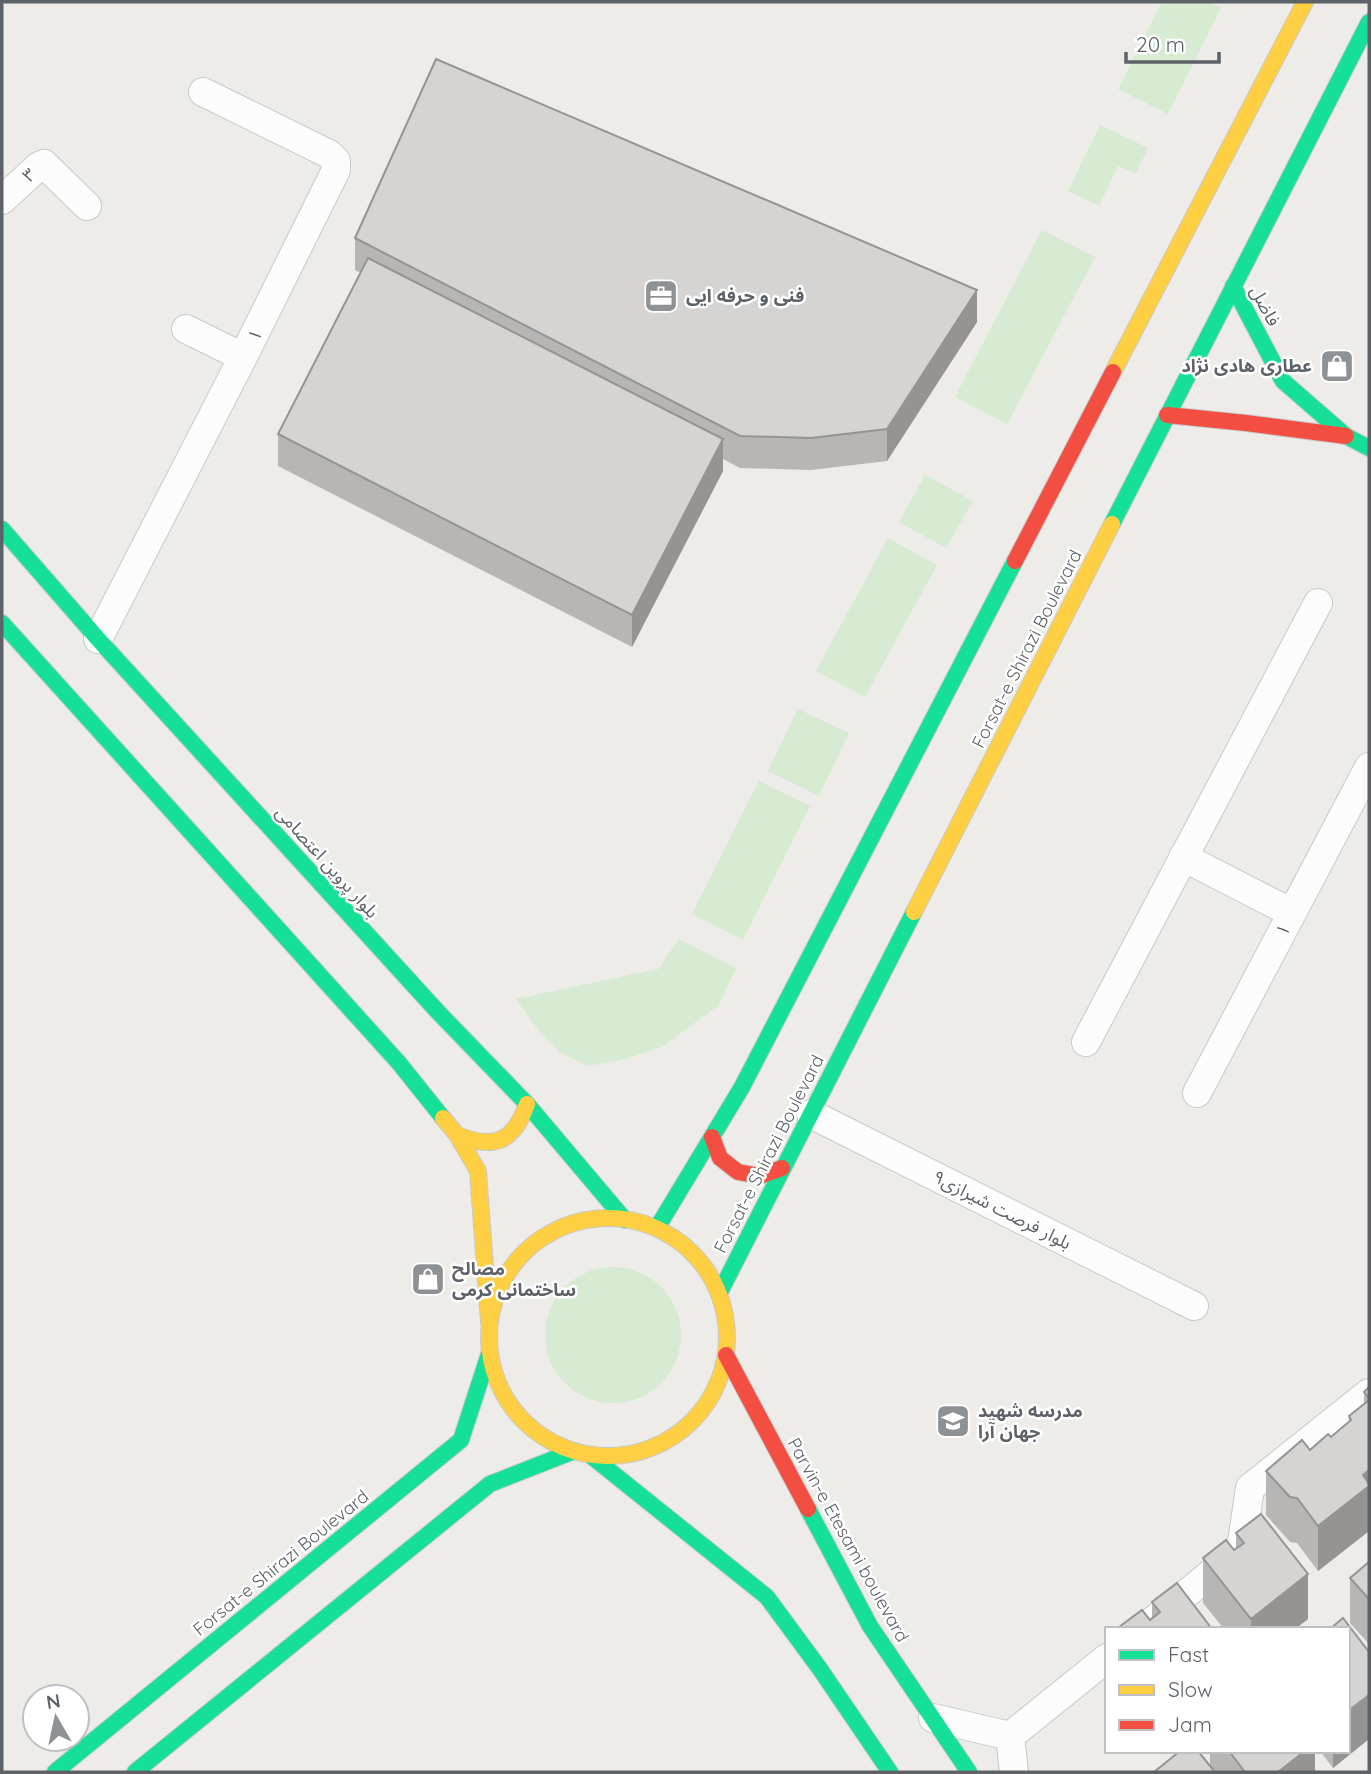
<svg xmlns="http://www.w3.org/2000/svg" width="1371" height="1774" font-family="Quicksand,'Noto Sans Arabic',sans-serif">
<style>
.grass{fill:#d6ebd1}
.lines{fill:none;stroke-linecap:round;stroke-linejoin:round}
.street-casing{stroke:#c8c9c8;stroke-width:30}
.fast-casing{stroke:#c9caca;stroke-width:18}
.slow-casing{stroke:#c9caca;stroke-width:18}
.jam-casing{stroke:#c9caca;stroke-width:18}
.street{stroke:#fcfcfc;stroke-width:28}
.fast{stroke:#16e098;stroke-width:16}
.slow{stroke:#ffcf43;stroke-width:16}
.jam{stroke:#f24e42;stroke-width:16}
.wall{fill:#b7b6b5}
.shaded-wall{fill:#959493}
.building{fill:#d5d4d2;stroke:#959493;stroke-width:2}
.labels{text-anchor:middle;stroke-width:5;stroke-linejoin:round;paint-order:stroke}
.street-label{font-size:18px;fill:#5c6267;stroke:#fff}
.poi-label{font-size:18px;font-weight:bold;fill:#5c6267;stroke:#fff;text-anchor:start}
</style>
<rect width="100%" height="100%" fill="#edece8"/>
<path class="grass" d="M1162,2H1209L1221,8L1168,114L1118,89Z
M1100,125L1148,148L1136,173L1118,166L1099,206L1068,191Z
M1042,230L1095,257L1007,424L955,397Z
M925,475L973,501L946,548L899,522Z
M888,538L937,565L865,697L816,671Z
M798,709L849,733L819,796L768,771Z
M759,781L810,806L743,940L692,914Z
M679,939L736,968L719,1005L662,1047L622,1060L587,1066L559,1052L536,1027L516,999L658,969Z
M545 1335a68 68 0 1 1 136 0a68 68 0 1 1-136 0Z"/>
<g class="lines">
<g class="street-casing">
<path id="street" d="M2,200L39,166L44,164L87,206
M186,329L243,357
M98,639L243,357L336,170V161L329,154L203,92
M1183,857L1292,913
M1086,1042L1318,603
M1197,1093L1369,767
M811,1114L1194,1306
M1143,1629L1241,1549L1250,1488L1369,1393
M933,1718L1010,1736L1014,1772
M1010,1736L1107,1658"/>
</g>
<g class="fast-casing">
<path id="fast" d="M1233,286L1283,381L1346,436L1369,448
M1112,524L1369,22
M2,529L98,639L438,1012L527,1104L625,1220
M2,623L399,1063L443,1118
M657,1228L742,1087L1015,561
M719,1294L914,912
M590,1455L767,1597L820,1669L890,1772
M808,1509L870,1626L969,1772
M55,1772L461,1440L489,1354
M135,1772L490,1484L574,1451"/>
</g>
<g class="slow-casing">
<path id="slow" d="M1113,372L1305,2
M914,912L1112,524
M443,1118L457,1135L478,1171L489,1322
M457,1135C494,1150 514,1142 527,1104
M489 1337a119 119 0 1 1 238 0a119 119 0 1 1-238 0Z"/>
</g>
<g class="jam-casing">
<path id="jam" d="M1167,415L1246,423L1346,436
M1015,561L1113,372
M712,1137L720,1158L738,1172L760,1176L782,1168
M726,1355L808,1509"/>
</g>
<use href="#street" class="street"/>
<use href="#fast" class="fast"/>
<use href="#slow" class="slow"/>
<use href="#jam" class="jam"/>
</g>
<path class="wall" d="M355,238L977,322L887,461L811,470L740,468L723,459V471L632,647L278,466V434L361,273L355,270Z
M1369,1387V1531L1318,1571L1297,1543L1290,1542L1266,1515V1471L1310,1450L1331,1437L1349,1421V1416L1364,1404V1392Z
M1236,1533L1308,1619L1295,1629H1224L1203,1603V1558L1234,1550L1236,1549Z
M1369,1562V1644L1350,1623V1578Z
M1152,1602L1212,1629H1119V1627L1150,1620L1152,1618Z
M1369,1652V1739L1333,1768L1320,1751H1348Z
M1210,1751H1315V1772H1154L1210,1766Z"/>
<path class="shaded-wall" d="M977,290V322L887,461V429Z
M723,439V471L632,647V615Z
M1369,1470V1531L1318,1571V1526L1363,1475Z
M1308,1574V1619L1295,1629H1251V1619Z
M1369,1695V1739L1333,1768V1751H1348V1711Z
M1305,1751H1315V1772H1278Z"/>
<path class="building" d="M436,59L977,290L887,429L811,438L740,436L355,238Z
M368,258L723,439L632,615L278,434Z
M1369,1387V1398L1364,1392Z
M1369,1400V1470L1363,1475L1369,1484V1486L1318,1526L1297,1498L1290,1497L1266,1471L1302,1440L1310,1450L1328,1434L1331,1437L1351,1420L1349,1416Z
M1261,1514L1308,1574L1251,1619L1203,1558L1226,1540L1234,1550L1244,1543L1236,1533Z
M1369,1562V1599L1350,1578Z
M1177,1583L1212,1629H1121L1119,1627L1142,1610L1150,1620L1160,1612L1152,1602Z
M1343,1618L1369,1652V1695L1348,1711V1629H1330Z
M1180,1751H1198L1215,1772H1154Z
M1229,1751H1305L1278,1772H1245Z"/>
<defs>
<g id="office-square" transform="scale(1.75)"><rect x="-9" y="-9" width="18" height="18" rx="4" fill="#8f9294" stroke="#fff"/><path d="M-6-3h4V-5.5h4V-3h4V5H-6ZM-1-4.5V-3h2v-1.5ZM-6 0V1H6V0Z" fill="#fff"/></g>
<g id="shop-square" transform="scale(1.75)"><rect x="-9" y="-9" width="18" height="18" rx="4" fill="#8f9294" stroke="#fff"/><path d="M-5-2.5h2.3a2.7 3.5 0 0 1 5.4 0H5L5.5 6h-11ZM-1.5-2.5h3a1.5 2.3 0 0 0-3 0Z" fill="#fff"/></g>
<g id="school-square" transform="scale(1.75)"><rect x="-9" y="-9" width="18" height="18" rx="4" fill="#8f9294" stroke="#fff"/><path d="M0-5L7-2L0 1L-7-2ZM-4 1L0 2.5L4 1V4Q0 6-4 4Z" fill="#fff"/></g>
</defs>
<g fill-rule="evenodd">
<use href="#office-square" x="661" y="296"/>
<use href="#shop-square" x="1337" y="366"/>
<use href="#shop-square" x="428" y="1279"/>
<use href="#school-square" x="953" y="1421"/>
</g>
<g class="labels">
<g class="street-label">
<text transform="translate(29 175) rotate(-42)" y="6">۳</text>
<text transform="translate(1265 306) rotate(62)" y="6">فاضل</text>
<text transform="translate(255 335) rotate(-64)" y="6">۱</text>
<text transform="translate(1027 649) rotate(-63)" y="6">Forsat-e Shirazi Boulevard</text>
<text transform="translate(327 862) rotate(48)" y="6">بلوار پروین اعتصامی</text>
<text transform="translate(1283 930) rotate(-62)" y="6">۱</text>
<text transform="translate(769 1154) rotate(-63)" y="6">Forsat-e Shirazi Boulevard</text>
<text transform="translate(1002 1210) rotate(27)" y="6">۹بلوار فرصت شیرازی</text>
<text transform="translate(848 1540) rotate(61)" y="6">Parvin-e Etesami boulevard</text>
<text transform="translate(281 1563) rotate(-39)" y="6">Forsat-e Shirazi Boulevard</text>
</g>
<g class="poi-label">
<text x="686" y="302">فنی و حرفه ایی</text>
<text x="1312" y="372" text-anchor="end">عطاری هادی نژاد</text>
<text x="452" y="1275">مصالح<tspan x="452" dy="21">ساختمانی کرمی</tspan></text>
<text x="978" y="1417">مدرسه شهید<tspan x="978" dy="21">جهان آرا</tspan></text>
</g>
</g>
<rect width="1371" height="1774" fill="none" stroke="#5c6267" stroke-width="7"/>
<rect x="1105" y="1627" width="245" height="126" fill="#ffffff" stroke="#bec0c2" stroke-width="2"/>
<rect x="1119" y="1650" width="35" height="10" fill="#16e098" stroke="#bec0c2" stroke-width="2"/>
<text x="1168" y="1662" font-size="21" fill="#5c6267">Fast</text>
<rect x="1119" y="1685" width="35" height="10" fill="#ffcf43" stroke="#bec0c2" stroke-width="2"/>
<text x="1168" y="1697" font-size="21" fill="#5c6267">Slow</text>
<rect x="1119" y="1720" width="35" height="10" fill="#f24e42" stroke="#bec0c2" stroke-width="2"/>
<text x="1168" y="1732" font-size="21" fill="#5c6267">Jam</text>
<g transform="translate(56 1718) rotate(351)"><circle r="33" fill="#ffffff" stroke="#bec0c2" stroke-width="2"/>
<path d="M0-5L12 26L0 18L-12 26Z" fill="#8f9294"/>
<text y="-10" font-size="19" font-weight="bold" text-anchor="middle" fill="#5c6267">N</text>
</g>
<path d="M1126 52v10h93v-10" fill="none" stroke="#5c6267" stroke-width="3.5"/>
<text x="1136" y="52" font-size="21" fill="#5c6267" stroke="#ffffff" stroke-width="5" paint-order="stroke">20 m</text>
</svg>
